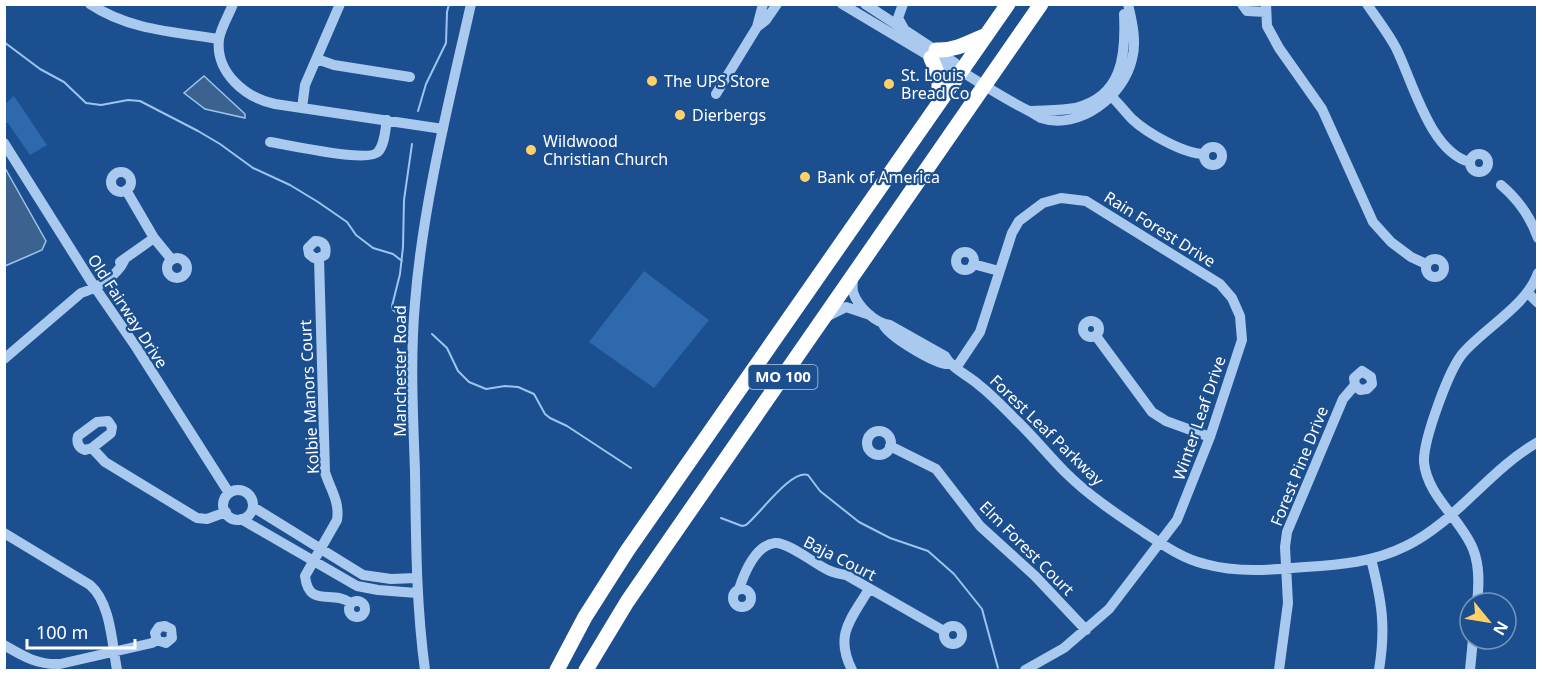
<svg xmlns="http://www.w3.org/2000/svg" width="1542" height="675" font-family="'Noto Sans',sans-serif">
<style>
.green{fill:#2e69ad}
.water{fill:#3c6290;stroke:#9cc4f0;stroke-width:1.5}
.lines{fill:none;stroke-linecap:round;stroke-linejoin:round}
.stream{stroke:#9cc4f0;stroke-width:2}
.minor{stroke:#a9c9ee;stroke-width:10}
.highway{stroke:#fff;stroke-width:15}
.poi-dot{fill:#ffd166;stroke:#1b4f8f;stroke-width:2}
.labels{text-anchor:middle;stroke-width:4.5;stroke-linejoin:round;paint-order:stroke}
.shield{fill:#1b4f8f;stroke:#bbcadd;stroke-width:1.5}
.shield-label{font-size:15px;font-weight:bold;fill:#fff}
.poi-label{font-size:16px;fill:#fff;stroke:#1b4f8f;text-anchor:start}
.street-label{font-size:16px;fill:#fff;stroke:#1b4f8f}
</style>
<rect width="100%" height="100%" fill="#1b4f8f"/>
<path class="green" d="M14,96L47,145L30,155L8,123H5L4,105Z
M644,271L709,320L654,388L589,342Z"/>
<path class="water" d="M204,76L245,114V118L205,109L184,93Z
M5,168L46,241L42,250L5,266Z"/>
<g class="lines">
<path class="stream" d="M4,42L40,69L64,82L86,103L101,105L128,100L140,101L198,131L220,144L253,168L290,185L318,202L347,222L356,235L373,248L393,254L402,261
M418,111L426,84L446,43L447,12L449,4
M398,314L393,310L392,306L400,274L403,247L404,200L412,144
M432,334L447,348L458,371L469,382L486,389L505,386L518,387L534,394L545,414L550,418L567,426L631,468
M721,518L742,526L746,525C760,514 790,470 808,475L820,491L859,522L890,538L928,551L954,574L982,609L998,668"/>
<path class="minor" d="M90,4C129,30 175,32 219,39
M233,4C229,15 221,27 219,39C215,73 246,98 275,104L443,129
M763,4L757,27L766,20L777,4
M842,4L951,69L961,71C983,85 1005,99 1029,111C1033,113 1037,116 1041,118C1079,131 1124,96 1132,59C1137,42 1132,21 1128,4
M865,4L955,63L961,71
M903,4L898,18L904,29
M1242,4L1247,11L1266,12
M1266,4L1267,26L1279,48L1322,109L1373,222L1391,242L1411,257L1426,264
M1367,4C1377,19 1388,33 1396,48C1413,82 1430,152 1470,162
M317,59L334,65L410,77
M1106,92C1116,99 1123,110 1132,119C1147,133 1184,154 1204,154
M716,94L757,27
M302,108L305,85L340,4
M1029,111C1045,110 1060,111 1075,108C1123,97 1126,54 1124,14
M270,142C288,145 368,163 378,152C385,144 385,130 387,120
M4,143L94,286L136,347L229,493
M1204 156a9 9 0 1 1 18 0a9 9 0 1 1-18 0Z
M1470 163a9 9 0 1 1 18 0a9 9 0 1 1-18 0Z
M111 182a10 10 0 1 1 20 0a10 10 0 1 1-20 0Z
M1501,185C1519,200 1530,216 1538,238
M126,190L154,238L172,260
M956 261a9 9 0 1 1 18 0a9 9 0 1 1-18 0Z
M319,258H314L309,254L308,248L315,241C324,241 327,246 325,255L319,258L325,472C330,489 340,501 337,520L305,576C309,609 332,589 351,603
M167 268a10 10 0 1 1 20 0a10 10 0 1 1-20 0Z
M1426 268a9 9 0 1 1 18 0a9 9 0 1 1-18 0Z
M120,262L154,238
M973,264L999,271
M853,277C853,282 852,287 853,292C858,307 875,323 890,325L945,356C952,369 968,375 979,385C992,395 1004,408 1015,419C1033,436 1048,455 1065,472C1089,496 1118,515 1145,533C1163,545 1183,559 1205,564C1237,573 1272,570 1305,567C1340,565 1374,562 1406,546C1457,521 1489,470 1538,442
M1528,293L1538,303
M826,317L846,307L870,315
M1083 329a8 8 0 1 1 16 0a8 8 0 1 1-16 0Z
M883,324C888,336 936,365 949,364
M1096,336L1152,412L1166,421L1210,437
M4,359L81,293C97,288 117,276 124,261
M956,368L980,332L1012,233L1019,221L1043,203L1061,198L1086,201L1220,284L1232,298L1240,316L1242,340L1210,437L1177,520L1109,609L1064,648L1025,670
M867 443a12 12 0 1 1 24 0a12 12 0 1 1-24 0Z
M890,446L936,469L980,526L1035,576L1086,630
M92,448L85,450C79,448 76,443 78,436L97,422L108,421L112,427L111,433L92,448L105,462L197,518L207,519L226,512
M223 505a15 15 0 1 1 30 0a15 15 0 1 1-30 0Z
M253,507L363,575L391,579L416,578
M241,519L357,586L378,590L417,593
M4,533L90,585C111,603 112,644 117,670
M1371,559C1382,602 1386,627 1379,670
M733 598a9 9 0 1 1 18 0a9 9 0 1 1-18 0Z
M739,589C744,574 755,545 775,543C788,542 815,564 828,570C834,573 841,574 846,575L944,631
M349 609a8 8 0 1 1 16 0a8 8 0 1 1-16 0Z
M1477,603C1479,585 1480,566 1473,549C1461,519 1427,496 1424,462C1423,441 1449,368 1464,352C1486,327 1527,305 1538,273
M944 635a9 9 0 1 1 18 0a9 9 0 1 1-18 0Z
M4,645C23,656 37,665 60,664L152,643L157,640L166,643L172,638L171,629L165,626L159,627L155,633L157,640
M425,670C416,604 416,538 415,471C413,415 410,359 415,303C423,203 449,102 471,4
M852,670C834,635 851,619 869,589
M1279,670L1288,603L1285,547L1287,532L1343,399L1355,385L1354,378L1362,371L1371,377L1372,384L1367,389L1360,390L1355,385
M1470,670L1473,639"/>
<path class="highway" d="M936,50C954,51 968,43 984,36
M931,58L939,77V102
M557,670L585,617L627,551L1008,4
M586,670L627,602L662,551L1041,4"/>
</g>
<g class="poi-dot">
<circle cx="652" cy="81" r="6"/>
<circle cx="889" cy="84" r="6"/>
<circle cx="680" cy="115" r="6"/>
<circle cx="531" cy="150" r="6"/>
<circle cx="805" cy="177" r="6"/>
</g>
<g class="labels">
<rect class="shield" x="748.5" y="365" width="69" height="24" rx="4.5"/>
<g class="shield-label">
<text x="783" y="382">MO 100</text>
</g>
<g class="poi-label">
<text x="901" y="81">St. Louis<tspan x="901" dy="18">Bread Co</tspan></text>
<text x="664" y="87">The UPS Store</text>
<text x="692" y="121">Dierbergs</text>
<text x="543" y="147">Wildwood<tspan x="543" dy="18">Christian Church</tspan></text>
<text x="817" y="183">Bank of America</text>
</g>
<g class="street-label">
<text transform="translate(1160 229) rotate(32)" y="6">Rain Forest Drive</text>
<text transform="translate(128 311) rotate(57)" y="6">Old Fairway Drive</text>
<text transform="translate(400 371) rotate(-90)" y="6">Manchester Road</text>
<text transform="translate(309 397) rotate(-93)" y="6">Kolbie Manors Court</text>
<text transform="translate(1199 418) rotate(-71)" y="6">Winter Leaf Drive</text>
<text transform="translate(1047 430) rotate(44)" y="6">Forest Leaf Parkway</text>
<text transform="translate(1299 466) rotate(-68)" y="6">Forest Pine Drive</text>
<text transform="translate(1027 548) rotate(45)" y="6">Elm Forest Court</text>
<text transform="translate(840 558) rotate(27)" y="6">Baja Court</text>
</g>
</g>
<rect width="1542" height="675" fill="none" stroke="#ffffff" stroke-width="12"/>
<g transform="translate(1488 621) rotate(120)"><circle r="28" fill="#1b4f8f" stroke="#7695bc" stroke-width="1.5"/>
<path d="M0-4.5L10 22L0 15L-10 22Z" fill="#ffd166"/>
<text y="-9" font-size="16" font-weight="bold" text-anchor="middle" fill="#ffffff">N</text>
</g>
<path d="M27 639v9h108v-9" fill="none" stroke="#ffffff" stroke-width="3"/>
<text x="36" y="639" font-size="18" fill="#ffffff" stroke="#1b4f8f" stroke-width="4.5" paint-order="stroke">100 m</text>
</svg>
